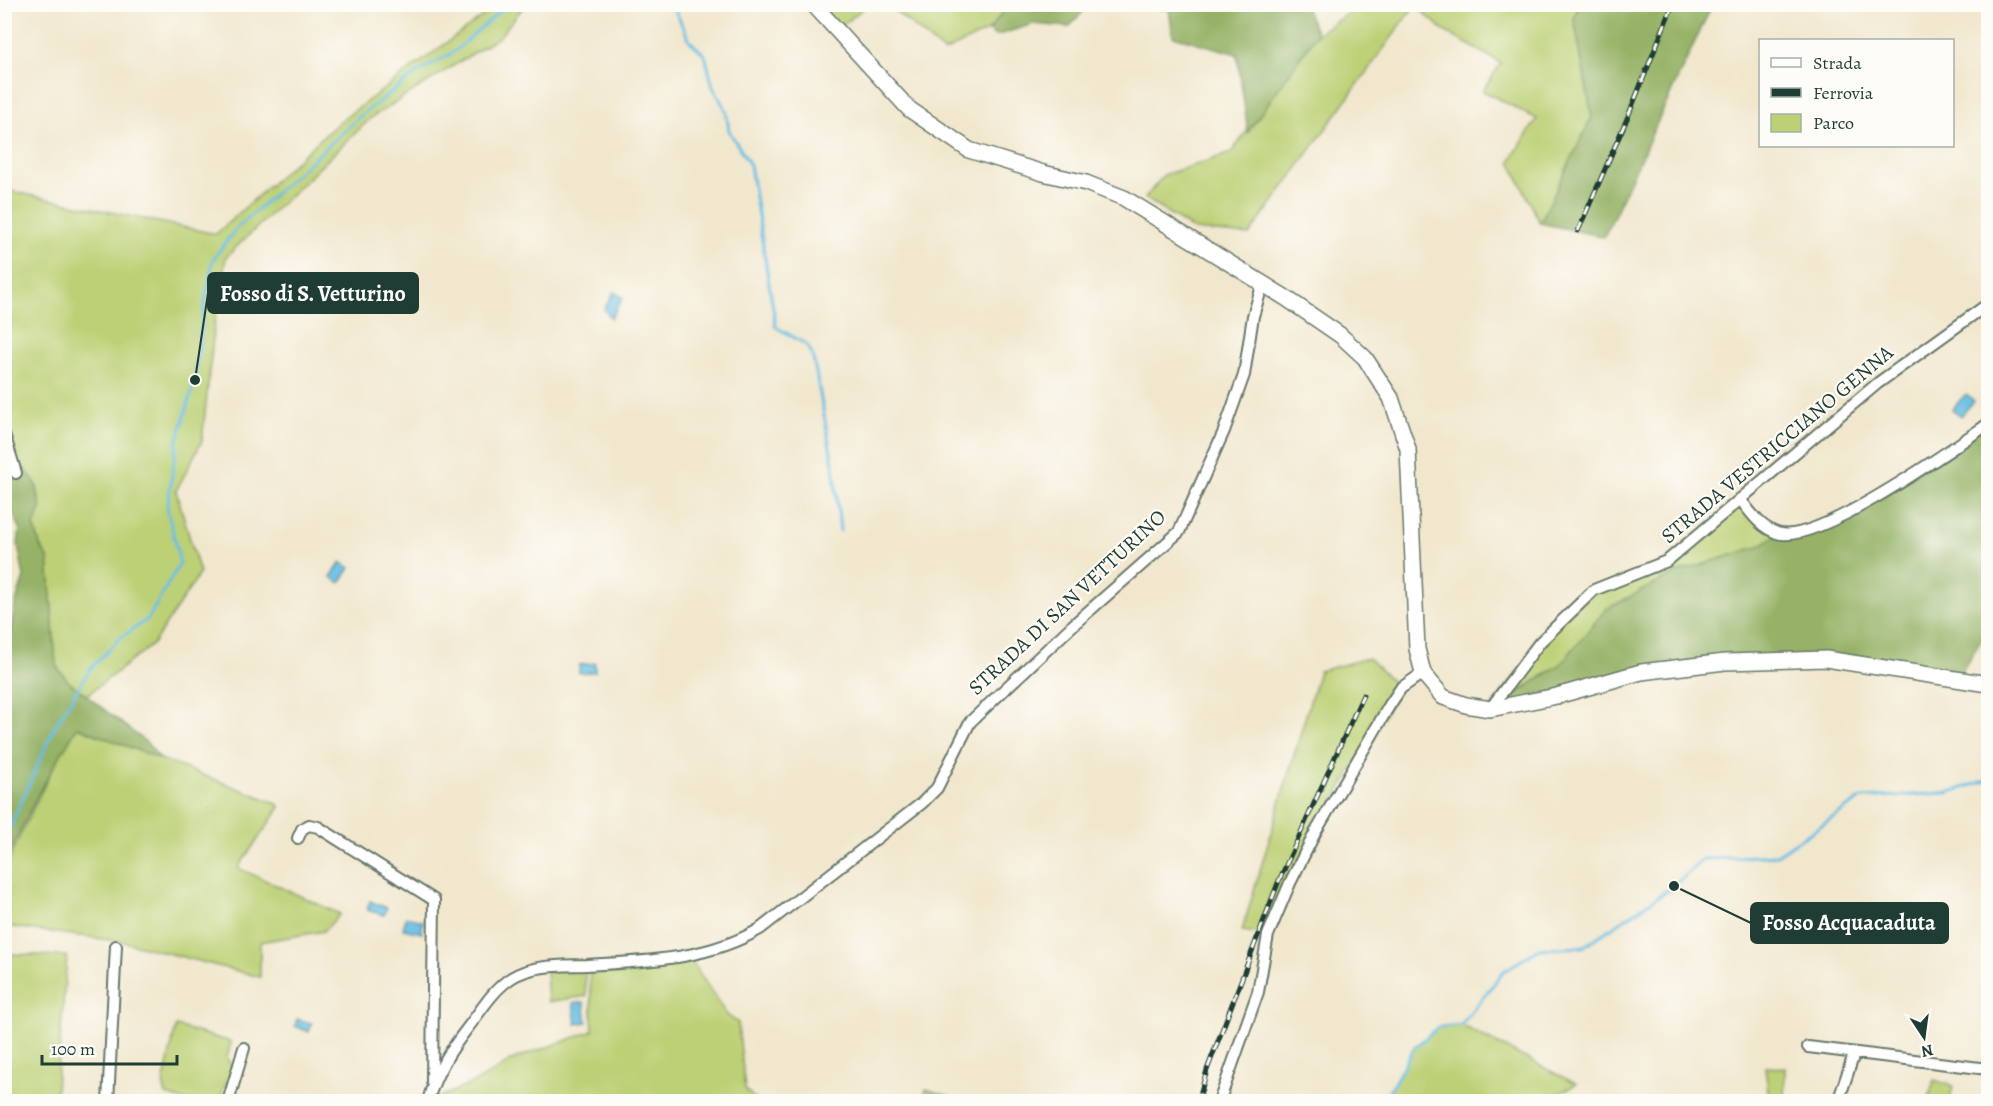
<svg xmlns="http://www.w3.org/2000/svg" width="1993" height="1106" font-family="Alegreya,serif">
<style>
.green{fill:#bcd074;stroke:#6e8654;stroke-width:1.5}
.forest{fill:#95b266;stroke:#5a784d;stroke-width:1.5}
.water{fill:#65bde3;stroke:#427d8c;stroke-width:1.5}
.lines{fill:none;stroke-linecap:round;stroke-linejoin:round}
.stream{stroke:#65bde3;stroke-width:3}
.street-casing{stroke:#68786a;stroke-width:14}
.secondary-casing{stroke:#68786a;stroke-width:18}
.street{stroke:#fff;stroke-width:10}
.secondary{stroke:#fff;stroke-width:15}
.rail-casing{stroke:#1f3d34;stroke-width:5}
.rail{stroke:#fdfcf7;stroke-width:3;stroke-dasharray:9;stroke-linecap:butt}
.labels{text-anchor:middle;stroke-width:4.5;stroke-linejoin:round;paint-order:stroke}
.street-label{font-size:21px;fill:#1f3d34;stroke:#fdfcf7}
.leader{fill:none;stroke:#1f3d34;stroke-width:2}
.callout-dot{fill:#1f3d34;stroke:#fdfcf7;stroke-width:2}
.callout{fill:#1f3d34;stroke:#1f3d34;stroke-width:2}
.callout-label{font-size:22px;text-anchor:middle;font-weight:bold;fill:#fff}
</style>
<rect width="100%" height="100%" fill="#fdfcf7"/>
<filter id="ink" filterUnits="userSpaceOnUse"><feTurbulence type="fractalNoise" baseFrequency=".0167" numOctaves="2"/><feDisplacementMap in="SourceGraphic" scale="12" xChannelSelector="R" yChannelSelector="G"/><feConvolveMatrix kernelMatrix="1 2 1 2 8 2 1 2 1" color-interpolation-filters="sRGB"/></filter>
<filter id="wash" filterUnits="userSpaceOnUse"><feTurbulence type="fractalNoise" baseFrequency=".008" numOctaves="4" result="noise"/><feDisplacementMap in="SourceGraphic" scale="24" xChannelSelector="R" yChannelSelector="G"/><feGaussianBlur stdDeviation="1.35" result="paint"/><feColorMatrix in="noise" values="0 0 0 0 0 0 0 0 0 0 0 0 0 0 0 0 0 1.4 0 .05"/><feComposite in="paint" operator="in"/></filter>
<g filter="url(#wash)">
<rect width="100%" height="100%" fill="#f1e7cd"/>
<path class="green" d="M494,5H525L499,37L372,117L226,257L215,319L202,441L176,491L200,573L153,644L87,695L69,682L56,666L48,558L40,546L34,525L41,509L36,484L25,469L16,473L5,434V190L216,234L339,122L487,13Z
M813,5H867L837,30Z
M888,5H1015L989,30L944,52Z
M1360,5H1579L1574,18L1592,117L1540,223L1510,161L1537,119L1483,91L1501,63L1444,31L1415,5L1249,235L1194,230L1145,198L1164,175L1231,153L1317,34Z
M1740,499L1779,534L1757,547L1606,609L1560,665L1490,709L1540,642L1594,590L1667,561Z
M1368,658L1393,682V700L1315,833L1268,935L1242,931L1319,671Z
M77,727L276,803L280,807L238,868L340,914L324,931L260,942V977L125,942L5,926L4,869L55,763Z
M5,954L67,956L55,1101H5Z
M688,956L727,1015L738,1023L745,1089L757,1101L428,1102L478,1081L514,1059L593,1031L589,965Z
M585,965L586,996L548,1002L546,967Z
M1461,1025L1576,1084L1546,1101H1383L1414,1048L1438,1027Z
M176,1026L231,1042L227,1058L232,1068L219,1101H186L166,1095L163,1084Z
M1765,1067L1785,1068L1784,1101H1742L1769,1099Z
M1934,1080L1953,1086L1950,1098L1956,1101H1928Z
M926,1089L965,1101H922Z"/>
<path class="forest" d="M1009,4H1089V5L1069,27L1033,24L995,36L989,30Z
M1121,5H1304L1317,34L1248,132L1237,54L1173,36L1169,9Z
M1579,5H1712L1604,237L1540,223L1592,117L1574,18Z
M1988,424V634L1983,637L1960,674L1826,659L1725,662L1497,706L1560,665L1606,609L1678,572L1757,547L1779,534L1811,529L1881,496Z
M25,469L36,484L41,509L34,525L40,546L48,558L56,666L69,682L147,743L160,759L77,727L38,794L5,862V659L15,605L24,577L18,545L20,528L11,509L5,482Z"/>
<path class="water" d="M614,292L623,298L611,318L604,309Z
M1966,394L1974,401L1961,416L1952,409Z
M341,562L350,568L340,583L331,577Z
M595,663V672L579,673V665Z
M370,901L387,908L384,915L367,910Z
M406,917L423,921L422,933L403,929Z
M584,1002L587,1022L576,1024L573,1003Z
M297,1019L312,1023L309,1032L295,1026Z"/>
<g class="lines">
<path class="stream" d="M672,4L690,41L705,55L713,87L726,110L729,131L750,165L776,327L807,345L813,357L834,468L840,531
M4,841L54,728L90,669L120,638L148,619L180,563L167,508L177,442L195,380L204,307L213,259L235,230L364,113L417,73L454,52L508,4
M1383,1102L1414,1048L1438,1027L1461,1025L1504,971L1539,949L1583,947L1674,886L1703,859L1777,855L1862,798L1947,793L1988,780"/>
</g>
</g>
<g filter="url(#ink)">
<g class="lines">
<g class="street-casing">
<path id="street" d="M4,434L16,473
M1740,499C1751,513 1760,527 1777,533C1815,547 1953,448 1988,424
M1490,709L1540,642L1594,590L1667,561L1878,383L1988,304
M298,838L302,829L309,825L318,827L434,900L432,1082
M1808,1047L1988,1069
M108,1102L116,946
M228,1102L244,1048
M428,1102C434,1074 452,1048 469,1026C482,1009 493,990 511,978C534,964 562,966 587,965C647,961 707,960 760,929L922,803L937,788L970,722L1073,625L1179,532L1224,431L1244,375L1253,316L1263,283
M1219,1102L1258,992L1268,935L1290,883L1315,833L1389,706L1401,688L1423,673
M1838,1102L1854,1054"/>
</g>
<g class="secondary-casing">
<path id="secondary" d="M813,4L909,109L969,150L1043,173L1086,183L1124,198L1286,298L1340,335L1365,358L1391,398L1408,449L1417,649L1423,673L1443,697L1466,705L1490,709L1557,696L1641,672L1725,662L1826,659L1988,684"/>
</g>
<use href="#street" class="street"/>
<use href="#secondary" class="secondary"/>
<g class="rail-casing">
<path id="rail" d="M1578,231L1629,114L1673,4
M1198,1102L1207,1070L1278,883L1363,695"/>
</g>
<use href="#rail" class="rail"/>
</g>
</g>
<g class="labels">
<g class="street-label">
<text transform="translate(1777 444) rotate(-40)" y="7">STRADA VESTRICCIANO GENNA</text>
<text transform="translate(1067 602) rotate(-43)" y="7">STRADA DI SAN VETTURINO</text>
</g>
</g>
<path class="leader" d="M195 380L208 293M1674 886L1751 923"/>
<g class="callout-dot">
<circle cx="195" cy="380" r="6"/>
<circle cx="1674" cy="886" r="6"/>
</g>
<g class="callout">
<rect x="208" y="273" width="210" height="40" rx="6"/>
<rect x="1751" y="903" width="197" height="40" rx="6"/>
</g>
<g class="callout-label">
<text x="313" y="301">Fosso di S. Vetturino</text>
<text x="1849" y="930">Fosso Acquacaduta</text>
</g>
<rect width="1993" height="1106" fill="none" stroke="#fdfcf7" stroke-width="24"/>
<rect x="1759" y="39" width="195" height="108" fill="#fdfcf7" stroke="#a4b0a9" stroke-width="1.5"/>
<rect x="1771" y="58" width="30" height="9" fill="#ffffff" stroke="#a4b0a9" stroke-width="1.5"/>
<text x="1813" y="69" font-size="18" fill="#1f3d34">Strada</text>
<rect x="1771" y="88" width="30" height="9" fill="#1f3d34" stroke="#a4b0a9" stroke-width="1.5"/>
<text x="1813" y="99" font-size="18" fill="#1f3d34">Ferrovia</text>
<rect x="1771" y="114" width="30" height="18" fill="#bcd074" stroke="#a4b0a9" stroke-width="1.5"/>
<text x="1813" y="129" font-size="18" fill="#1f3d34">Parco</text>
<g transform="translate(1924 1037) rotate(167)" stroke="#fdfcf7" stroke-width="4.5" paint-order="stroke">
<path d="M0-4.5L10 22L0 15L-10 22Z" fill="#1f3d34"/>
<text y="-9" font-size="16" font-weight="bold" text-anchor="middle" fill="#1f3d34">N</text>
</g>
<path d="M42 1055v9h135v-9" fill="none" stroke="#1f3d34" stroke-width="3"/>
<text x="51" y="1055" font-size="18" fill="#1f3d34" stroke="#fdfcf7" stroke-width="4.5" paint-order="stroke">100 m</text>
</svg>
